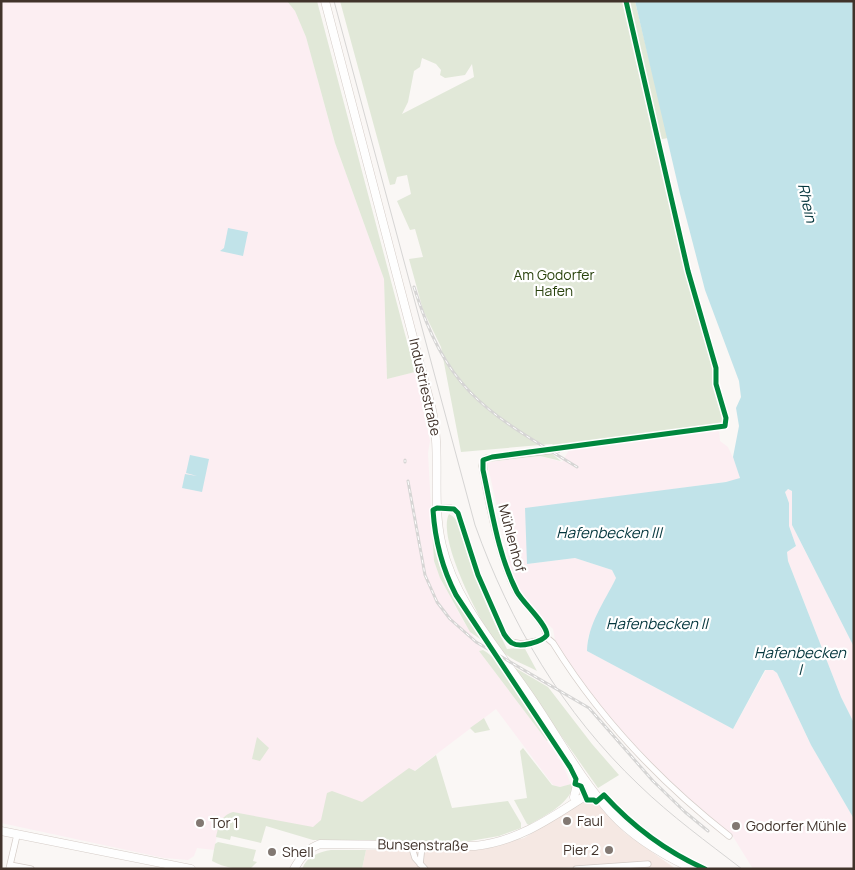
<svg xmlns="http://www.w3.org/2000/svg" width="855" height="870" font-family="Manrope,sans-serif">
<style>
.built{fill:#f5e8e3}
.industrial{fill:#fceef2}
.green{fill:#e1e8d8;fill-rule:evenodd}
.water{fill:#c1e3e9}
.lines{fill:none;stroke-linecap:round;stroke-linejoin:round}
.minor-casing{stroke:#d5cdc8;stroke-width:7}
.major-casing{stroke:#d5cdc8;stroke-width:9}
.minor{stroke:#fefefe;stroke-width:5.5}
.major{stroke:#fefefe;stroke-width:8}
.tram{stroke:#d6d5d4;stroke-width:1}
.rail-casing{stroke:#d6d5d4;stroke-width:3}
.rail{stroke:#fff;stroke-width:1;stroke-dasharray:4;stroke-linecap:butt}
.minor-bridge-casing{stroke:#d5cdc8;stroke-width:7;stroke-linecap:butt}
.minor-bridge{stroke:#fefefe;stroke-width:5.5}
.cycleway-casing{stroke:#fff;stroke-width:8}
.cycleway{stroke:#00873e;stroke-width:5}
.poi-dot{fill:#827872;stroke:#fff;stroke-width:2}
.labels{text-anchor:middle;stroke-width:4.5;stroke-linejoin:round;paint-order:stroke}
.park-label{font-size:14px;fill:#2a430e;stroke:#fff}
.street-label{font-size:14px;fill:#41332b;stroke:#fff}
.poi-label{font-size:14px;fill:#41332b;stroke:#fff;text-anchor:start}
.water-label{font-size:15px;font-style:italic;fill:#04363d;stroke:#fff}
</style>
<rect width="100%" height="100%" fill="#faf7f5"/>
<path class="built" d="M590,800L594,801L625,833L676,869H588L587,866L542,869H362L366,850H476L524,838L581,803Z"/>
<path class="industrial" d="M1,1H287L295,11L306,37L335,143L384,279L387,379L415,372L430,441L428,453L434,561L440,578L462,619L482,650L479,651L558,756L557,758L561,761L571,784L560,787L553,785L496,709L326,838L235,818L219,825L214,850L197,848L194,856L188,860L164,858L1,823Z
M719,429L720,441L728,447L740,473L739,480L608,498L527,564L575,558L612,570L616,578L588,637L587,651L733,729L766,670H773L777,673L811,745L854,819V869H753L732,835L670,783L610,721L570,665L555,640L553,629L528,606L512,574L487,462L540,456L562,462L569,450Z
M786,489L792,491V525L854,647V723L841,697L788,561L787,552L796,546L789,526V503L785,492Z"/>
<path class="green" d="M287,1H317L415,372L387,379L384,279L335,143L306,37L295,11Z
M340,1H635L668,138L657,140C675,230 699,319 725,407L723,409L728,421L726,425L713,428L558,449L552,444L461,452L441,347L423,310L409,259L423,257L415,229L410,230L397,201L411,194L407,175L397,177L395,184L390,185ZM422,58L436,64L441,70L440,75L445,78L465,75L472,64L474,77L402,114L408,102L414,71L420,67Z
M550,452L561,461L540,456L487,462L488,471L485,467L488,460Z
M449,514C459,518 460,531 463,540C474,578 490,615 507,649L524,647L537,671C526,665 509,659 501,650C483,629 436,538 449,514Z
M432,529C441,573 459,604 483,641L470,632L440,578L434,561Z
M483,650C510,666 532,712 550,738L547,741L479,651Z
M512,666L548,687L592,744L619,775L598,788Z
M484,718L490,730L475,733L470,728Z
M257,737L269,748L260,761L252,759Z
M523,748L552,785L560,787L571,784L573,788C566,806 544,816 529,825L527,824L514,800L527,798L520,751Z
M436,755L452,808L508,801L521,823V828L499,836L464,842L313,840L266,826L261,843L231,836L230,840L216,837C219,825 220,816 233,812L313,827L321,820L327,793L332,791L362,802L409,768L415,771Z
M218,842L256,850L253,861L257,862L250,869C236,869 225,868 212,861L215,844Z
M331,850H366L362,869H302C307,856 319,852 331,850Z"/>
<path class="water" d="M635,1H854V647L792,525V491L788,489L785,492L789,503V526L796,546L787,552L788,561L841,697L854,723V819L811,745L777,673L773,670H765L733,729L587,651C588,623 604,603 616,578L612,570L575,558L527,564L525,508L726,482L740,478L733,457L739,426L736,408L741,397L739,381L705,290L680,194Z
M228,228L248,232L243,256L220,251L224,248Z
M190,455L209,459L202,492L182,488L185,474L197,476L186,473Z"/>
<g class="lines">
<g class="minor-casing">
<path id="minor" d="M437,508H451L458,513L478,575L504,634L511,642L522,644
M546,637L553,643C600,719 659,781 729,836
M546,637C548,625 524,604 517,593C500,562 488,501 482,466L483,460L487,458L557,450
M411,845L415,858L425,869
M420,864L422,846
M10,865L31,869
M9,869L17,835
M576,869L648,864"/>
</g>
<g class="major-casing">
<path id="major" d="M325,1L432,410C442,456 431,501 442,546C456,605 501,652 534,702C559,739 581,780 612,814C634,838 663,855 693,869
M573,769L578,781L574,797
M1,831L191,869
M294,869C300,858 308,848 320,844L475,846C521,841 555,815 593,791"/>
</g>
<use href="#minor" class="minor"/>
<use href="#major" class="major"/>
<path class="tram" d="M334,1L475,525C510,623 563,713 639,785C671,816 707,842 742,869"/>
<g class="rail-casing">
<path id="rail" d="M414,287C447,393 487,412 577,467
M405,460V462
M408,481L425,575L437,602L450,619L476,642L589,708L653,781L685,812L708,831"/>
</g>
<use href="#rail" class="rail"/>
<g class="minor-bridge-casing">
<path id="minor-bridge" d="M522,644L537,641"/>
</g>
<use href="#minor-bridge" class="minor-bridge"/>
<g class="cycleway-casing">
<path id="cycleway" d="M626,1L688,271L716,368V384L726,418L725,426L492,457L483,460V470C492,511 498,555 517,592C523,603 547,624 547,635C542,642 520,648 512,643C509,641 506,637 504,634L478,575L458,513L454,509L437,508L433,510C435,541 442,568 456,595L570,767L576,779L575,784L581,786L587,800H594L596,802L604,795C634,828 665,851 705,869"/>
</g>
<use href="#cycleway" class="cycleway"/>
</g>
<g class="poi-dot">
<circle cx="567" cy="821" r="5"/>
<circle cx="200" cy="823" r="5"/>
<circle cx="736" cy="826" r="5"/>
<circle cx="609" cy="850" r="5"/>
<circle cx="272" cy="852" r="5"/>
</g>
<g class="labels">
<g class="park-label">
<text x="554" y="280">Am Godorfer<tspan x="554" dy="16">Hafen</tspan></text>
</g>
<g class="street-label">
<text transform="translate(425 387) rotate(77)" y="5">Industriestraße</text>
<text transform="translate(512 538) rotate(75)" y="5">Mühlenhof</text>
<text transform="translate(423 845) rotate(1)" y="5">Bunsenstraße</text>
</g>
<g class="poi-label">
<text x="577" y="826">Faul</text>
<text x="210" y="828">Tor 1</text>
<text x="746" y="831">Godorfer Mühle</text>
<text x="599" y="855" text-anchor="end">Pier 2</text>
<text x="282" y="857">Shell</text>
</g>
<g class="water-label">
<text transform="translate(807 203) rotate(77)" y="5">Rhein</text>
<text x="609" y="538">Hafenbecken III</text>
<text x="657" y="629">Hafenbecken II</text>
<text x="800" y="658">Hafenbecken<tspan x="800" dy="17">I</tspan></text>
</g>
</g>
<rect width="855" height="870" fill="none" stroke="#41332b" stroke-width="5"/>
</svg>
